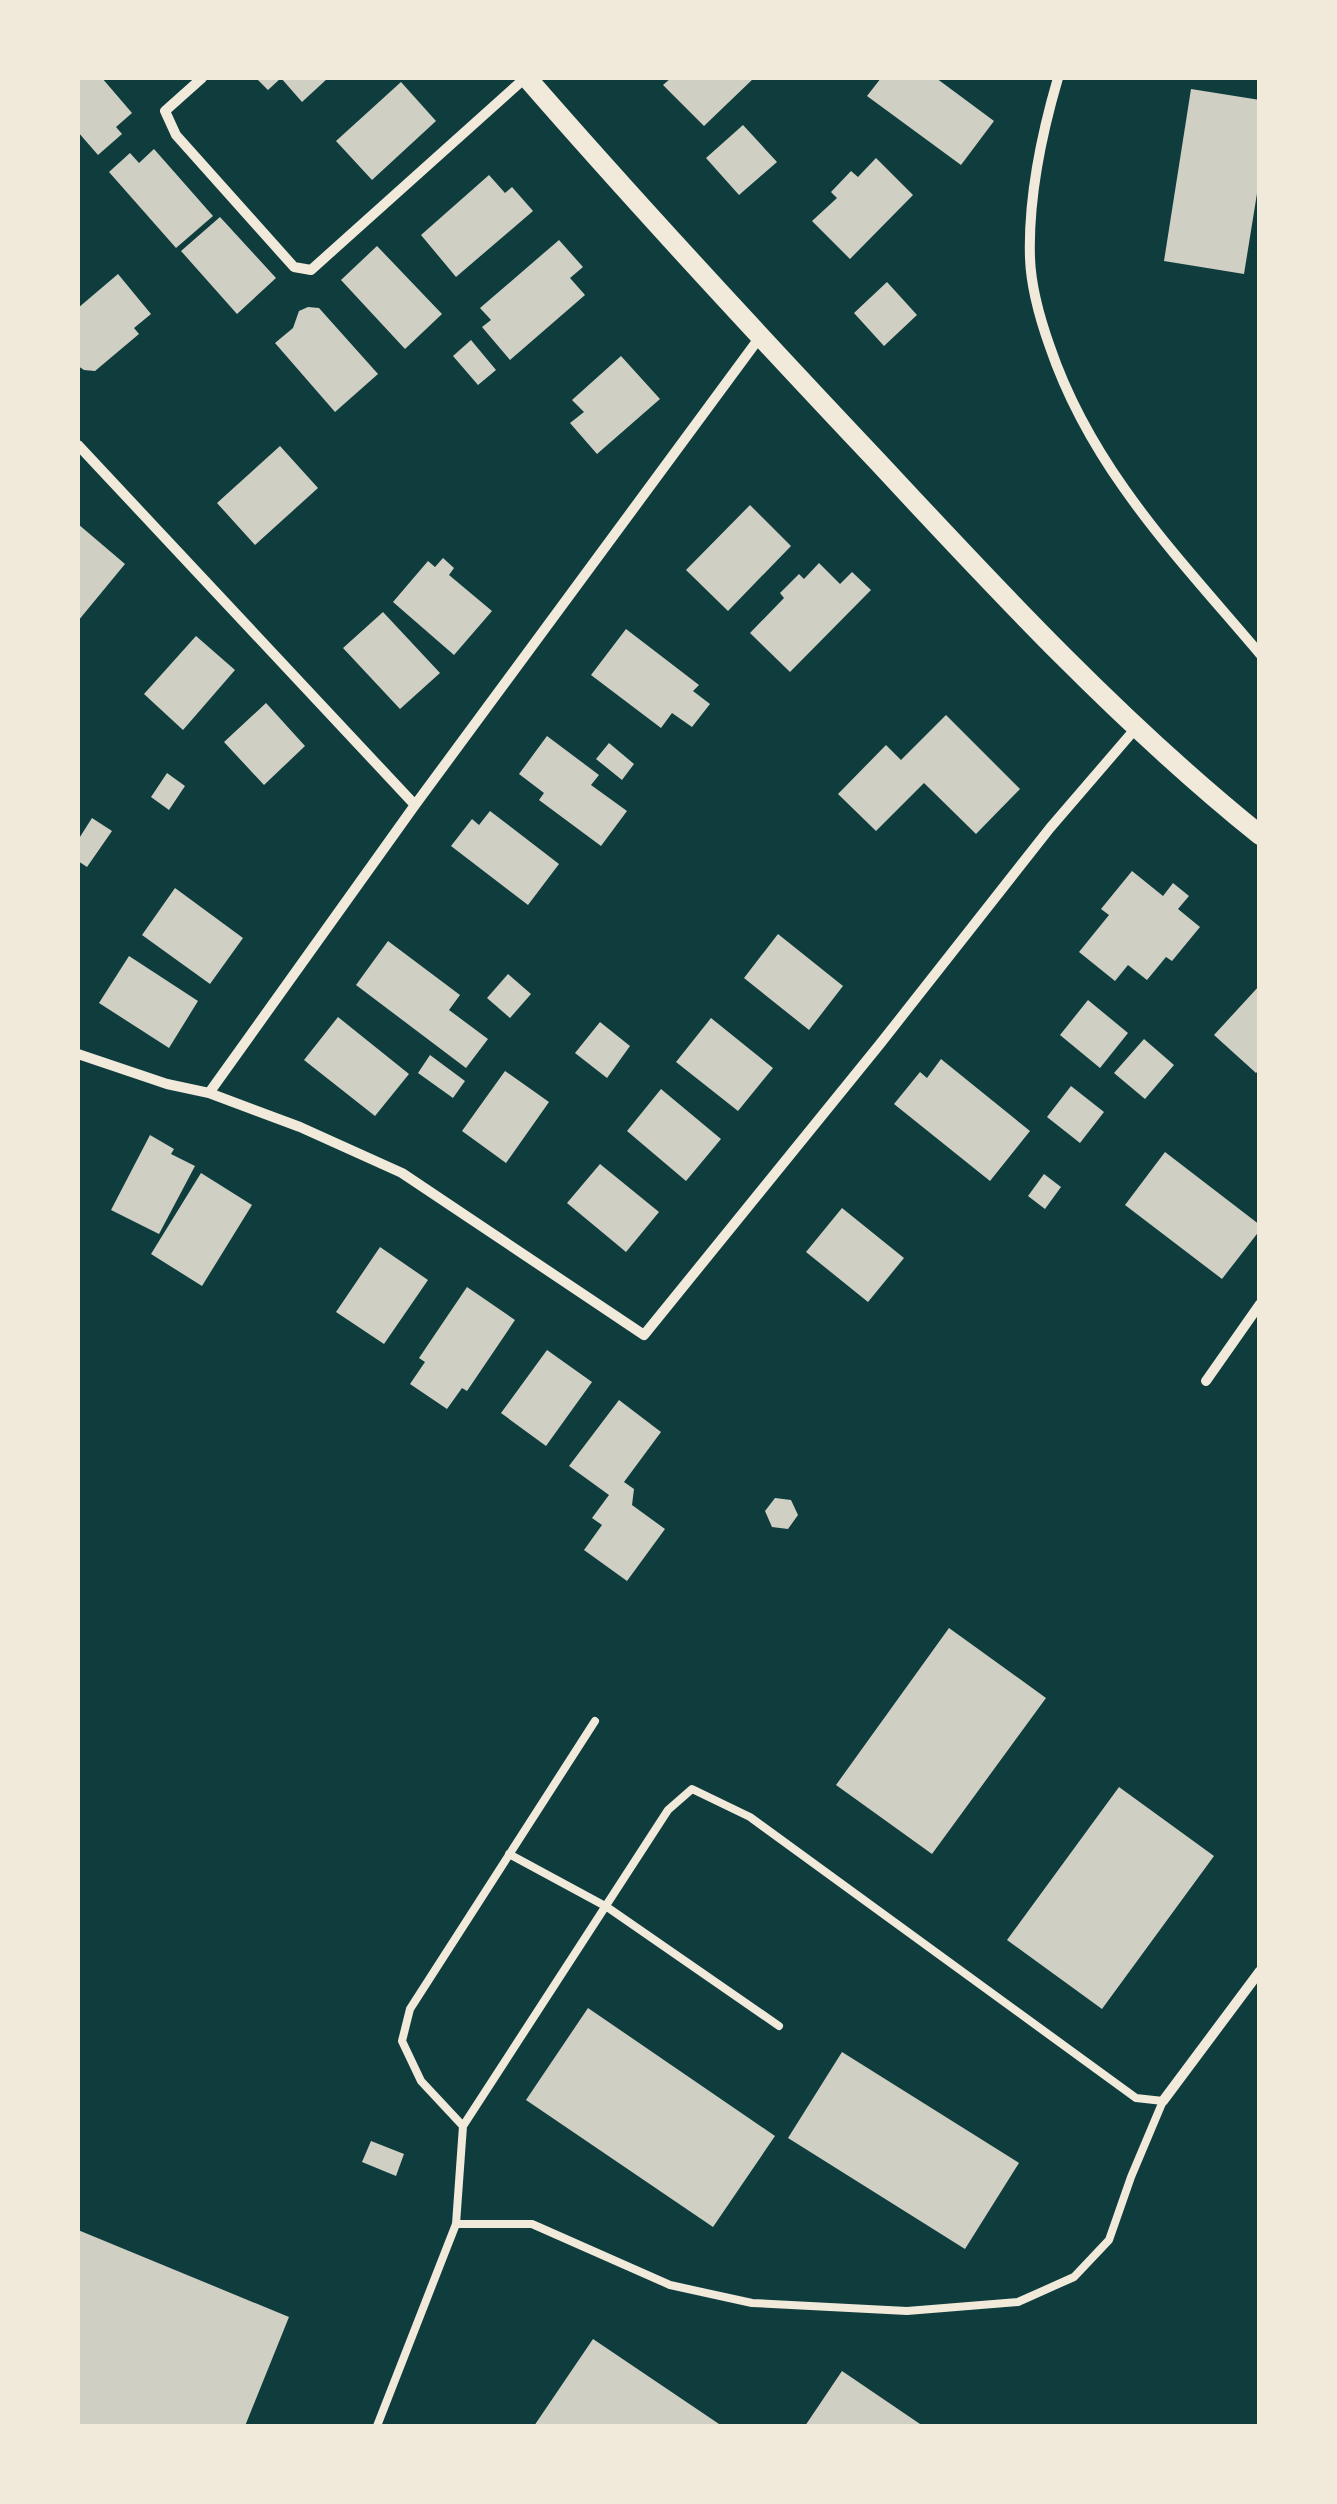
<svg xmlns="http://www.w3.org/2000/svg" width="1337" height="2504" font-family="Ubuntu,sans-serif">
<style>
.building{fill:#cfcfc3}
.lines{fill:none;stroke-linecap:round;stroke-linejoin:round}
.service{stroke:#f1e9da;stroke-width:8}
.minor{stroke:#f1e9da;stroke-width:10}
.secondary{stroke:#f1e9da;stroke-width:20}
</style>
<rect width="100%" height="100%" fill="#0f3d3e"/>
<path class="building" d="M78,78H102L132,113L116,127L122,134L98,155L78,132Z
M256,78H328L302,102L281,78L268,90Z
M671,78H754L704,126L663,85Z
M881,78H936L994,121L961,165L867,96Z
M401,82L436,121L372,180L336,141Z
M1191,89L1260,100V175L1244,274L1164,261Z
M743,125L777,162L739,195L706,158Z
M154,149L213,216L176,248L109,172L130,153L139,163Z
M876,158L913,195L850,259L812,221L837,198L831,192L851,171L858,177Z
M489,175L505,193L512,187L533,211L456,277L421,235Z
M220,217L276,278L237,314L181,251Z
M559,240L583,267L570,278L585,295L510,360L482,327L491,320L480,308Z
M377,246L442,314L405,349L341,280Z
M118,274L151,314L134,328L139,334L95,371L84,370L78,366V308Z
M887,282L917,315L884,346L854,313Z
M308,307L319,308L378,374L335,412L275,343L293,328L299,311Z
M471,340L496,370L478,385L453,356Z
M621,356L660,399L597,454L570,423L584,412L572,400Z
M280,446L318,488L255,545L217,503Z
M750,505L791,546L728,611L686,570Z
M78,524L125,564L78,621Z
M443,558L454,568L449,575L492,611L454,655L393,602L428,561L435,567Z
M819,563L840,584L852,572L871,590L790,672L750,633L784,598L780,593L799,574L804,579Z
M383,612L440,673L400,709L343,648Z
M626,629L699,685L693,691L710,704L692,727L672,713L661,728L591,675Z
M196,636L235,670L183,730L144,694Z
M266,703L305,746L264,785L224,742Z
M946,715L1020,789L976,834L924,783L876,831L838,794L886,745L901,760Z
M547,736L599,775L591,785L627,811L601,846L539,800L544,793L519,774Z
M609,743L634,764L622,780L596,759Z
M167,773L185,786L169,810L151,797Z
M490,811L559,864L528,905L451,846L472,819L479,825Z
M92,818L112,831L87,867L78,861V840Z
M1132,871L1163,896L1173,883L1189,896L1178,909L1200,927L1172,961L1166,957L1147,980L1128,965L1115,981L1079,952L1109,915L1101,909Z
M175,888L243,938L210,984L142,935Z
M778,934L843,986L809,1030L744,978Z
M388,941L460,995L449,1010L488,1039L466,1068L356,985Z
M129,956L198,1001L169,1048L99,1003Z
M508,974L531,994L510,1018L487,998Z
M1260,985V1069L1256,1073L1214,1035Z
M1088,1000L1128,1033L1100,1068L1060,1035Z
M338,1017L409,1074L375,1116L304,1060Z
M711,1018L773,1068L738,1111L676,1062Z
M600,1022L630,1046L607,1078L575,1053Z
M1144,1039L1174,1065L1145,1099L1114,1073Z
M430,1055L465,1081L453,1098L418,1073Z
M941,1059L1030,1131L990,1181L894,1104L920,1072L927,1078Z
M505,1071L549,1102L506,1163L462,1131Z
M1071,1086L1104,1112L1080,1143L1047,1117Z
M661,1089L721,1139L686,1181L627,1131Z
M150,1135L174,1149L171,1154L195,1166L159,1234L111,1210Z
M1165,1152L1260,1225V1230L1222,1279L1125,1205Z
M600,1164L659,1212L626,1252L567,1203Z
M201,1173L252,1205L202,1286L151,1254Z
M1044,1174L1061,1187L1045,1209L1028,1196Z
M842,1208L904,1258L868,1302L806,1252Z
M380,1247L428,1280L384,1344L336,1312Z
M467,1287L515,1320L467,1391L462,1388L447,1409L410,1384L425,1362L419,1358Z
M547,1350L592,1382L546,1446L501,1413Z
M619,1400L661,1432L624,1482L634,1489L632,1505L665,1529L627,1581L584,1550L602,1525L592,1518L609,1495L569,1466Z
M775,1498L791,1500L798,1515L788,1529L772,1527L765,1511Z
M949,1628L1046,1698L932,1854L836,1785Z
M1119,1787L1214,1856L1102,2009L1007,1940Z
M588,2008L775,2136L713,2227L526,2100Z
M842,2052L1019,2163L965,2249L788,2138Z
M371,2141L404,2154L396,2176L362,2162Z
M78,2230L289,2317L245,2426H78Z
M593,2339L722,2426H534Z
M842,2371L923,2426H805Z"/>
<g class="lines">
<path class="service" d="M509,1854L607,1907L779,2026
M463,2126L421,2081L402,2041L410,2009L595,1721
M377,2426L456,2224L463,2126L668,1810L692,1789L750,1817L1136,2098L1163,2101L1131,2177L1109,2240L1074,2277L1018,2302L907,2311L752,2303L670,2285L532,2224H456"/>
<path class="minor" d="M202,78L165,111L176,135L294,267L311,270L525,78
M1058,78C1041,136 1028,197 1030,258C1031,288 1040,319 1050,347C1092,470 1178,557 1260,654
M78,445L415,805
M78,1054L167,1084L209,1093L300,1127L402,1173L644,1335L880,1044L1050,828L1136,728
M209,1093L415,805L760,337
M1206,1381L1260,1304
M1163,2101L1260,1971"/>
<path class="secondary" d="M527,78C641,209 760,337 880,464C998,591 1124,726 1260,835"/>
</g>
<rect width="1337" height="2504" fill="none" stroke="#f1e9da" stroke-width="160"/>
</svg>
